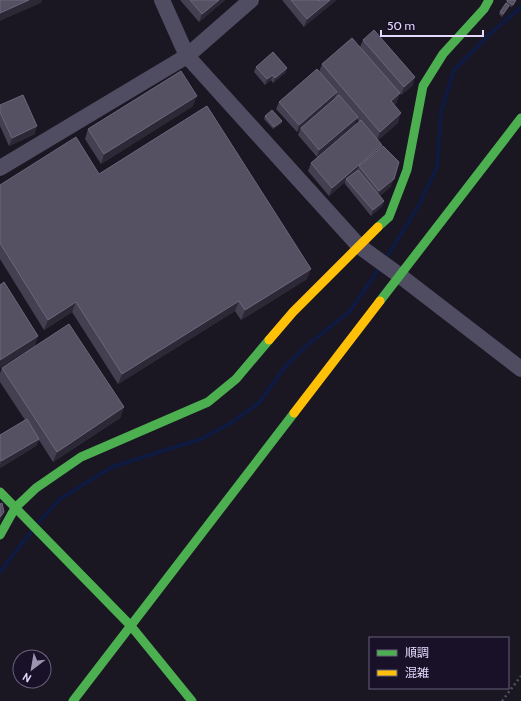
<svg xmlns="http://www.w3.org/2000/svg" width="521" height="701" font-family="Cabin,'Noto Sans JP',sans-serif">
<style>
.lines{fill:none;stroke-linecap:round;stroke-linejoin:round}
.stream{stroke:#0f1a40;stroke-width:4}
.path{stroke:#4b5463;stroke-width:2.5;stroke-dasharray:2 3;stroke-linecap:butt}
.street{stroke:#504c62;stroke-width:16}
.fast{stroke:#4caf50;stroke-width:9}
.slow{stroke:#ffc107;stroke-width:9}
.wall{fill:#454051}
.shaded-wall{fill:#2d2836}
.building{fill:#565063;stroke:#6c667c}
</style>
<rect width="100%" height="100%" fill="#1a1622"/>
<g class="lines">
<path class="stream" d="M385,260L419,205L437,167L441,112L454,70L490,34L521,7
M39,522L60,499L112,467L201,439L229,424L259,403L284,368L305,347L350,311L381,266
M0,572L31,532"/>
<path class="path" d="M502,701L521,676"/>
<path class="street" d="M162,0L187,56L359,246L399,275L521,369
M0,168L187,56L251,0"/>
<path class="fast" d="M378,227L389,217L407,170L423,86L443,54L484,9L489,0
M380,301L521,118
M0,492L131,626L192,701
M0,535L15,508L36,488L81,457L208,402L236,379L269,340
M73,701L294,413"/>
<path class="slow" d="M269,340L293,312L378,227
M294,413L380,301"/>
</g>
<path class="wall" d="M180,0H225L199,22Z
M282,0H318L304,27Z
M516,0L512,7L509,6L508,8L502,17L499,14L500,12L506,3L507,1Z
M363,40L413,85L401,95L400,93L396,103L394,105L398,123L378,140L382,145L381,147L391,186L380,196L384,201L382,206L371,216L345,184V182L329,196L308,171L311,163L359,122L357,119L317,157L298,135L300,130L297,132L276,109L279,102L319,72L322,64L360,47Z
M256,67L287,68L285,73L273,83L271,80L265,85L254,72Z
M0,105L35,134L9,146L0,126Z
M193,106L101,164L85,139L88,129Z
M265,116L282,121L281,124L273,129L264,119Z
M99,174L307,279L241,320L235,311L118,384L72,312L44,330L0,259V185Z
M2,368L124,407L120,418L53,462L39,440L36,446L0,468V435L25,420L0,382V373Z"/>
<path class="shaded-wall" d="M29,0H42L41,3L0,21V13Z
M219,0H225L199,22L202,14Z
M330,0H337L304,27L307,19Z
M287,68L285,73L273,83L275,78Z
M273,75L271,80L265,85L267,79Z
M415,77L413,85L401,95L404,87Z
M337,92L334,100L301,128L300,130L297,132L299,125Z
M400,93L396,103L387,111L391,101Z
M197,96L193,106L101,164L104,154Z
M401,113L398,123L376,142L380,132Z
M358,117L355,125L317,157L319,150Z
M282,121L281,124L273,129L274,127Z
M37,126L35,134L9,146L12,138Z
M382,145L379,153L359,166L357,172L346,179L345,182L329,196L332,188Z
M394,179L391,186L377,199L379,191Z
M384,201L382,206L371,216L373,210Z
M311,269L307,279L241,320L245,310Z
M239,301L235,311L118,384L122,374Z
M76,302L72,312L44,330L48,320Z
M38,336L35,346L0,368V360Z
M124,407L120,418L53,462L57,452Z
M39,439L36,446L0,468V465L1,461Z
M4,512L1,520L0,521V517Z"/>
<path class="building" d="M0,0H29L0,13Z
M190,0H219L202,14Z
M291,0H318L319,1L320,0H330L307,19Z
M507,0H516L513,5L507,1Z
M506,3L509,6L503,14L500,12Z
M374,30L415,77L404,87L363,40Z
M352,38L400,93L391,101L401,113L380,132L322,64Z
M273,52L287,68L275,78L273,75L267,79L256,67Z
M317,69L337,92L299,125L279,102Z
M181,71L197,96L104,154L88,129Z
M23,95L37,126L12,138L0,112V105Z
M339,95L358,117L319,150L301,128Z
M207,106L311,269L245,310L239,301L122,374L76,302L48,320L0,243V185L76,137L99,174Z
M272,110L282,121L274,127L265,116Z
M361,120L382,145L332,188L311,163Z
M383,146L399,162L394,179L379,191L359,166Z
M358,170L384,201L373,210L346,179Z
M4,282L38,336L0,360V285Z
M69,324L124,407L57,452L2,368Z
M27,419L39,439L1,461L0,459V435Z
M2,503L4,512L0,517V504Z"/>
<rect x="369" y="637" width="140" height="52" fill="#181127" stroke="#69617d"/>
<rect x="377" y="650" width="20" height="6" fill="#4caf50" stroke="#69617d"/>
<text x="405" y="657" font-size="12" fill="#e2d9fd">順調</text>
<rect x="377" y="670" width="20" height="6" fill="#ffc107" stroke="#69617d"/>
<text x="405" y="677" font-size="12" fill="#e2d9fd">混雑</text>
<g transform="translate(32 669) rotate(211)"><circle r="19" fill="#181127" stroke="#69617d"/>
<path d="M0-3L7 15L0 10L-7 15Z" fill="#9c95b0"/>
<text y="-6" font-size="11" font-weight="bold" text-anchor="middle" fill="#e2d9fd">N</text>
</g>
<path d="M381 30v6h102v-6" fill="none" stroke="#e2d9fd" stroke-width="2"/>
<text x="387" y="30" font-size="12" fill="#e2d9fd" stroke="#181127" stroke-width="3" paint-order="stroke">50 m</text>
</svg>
